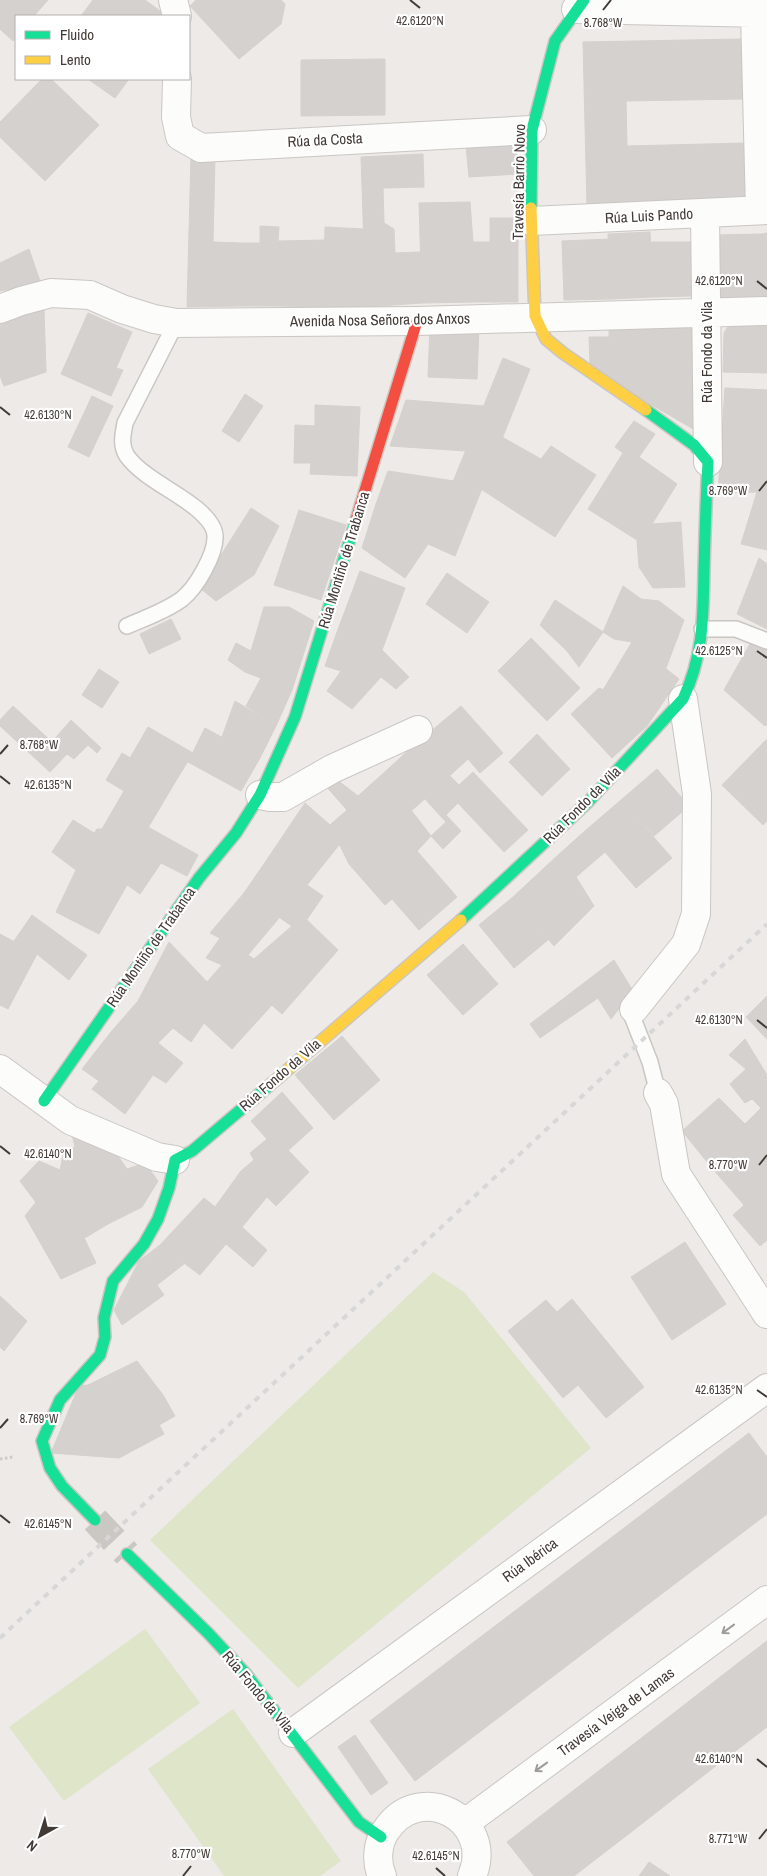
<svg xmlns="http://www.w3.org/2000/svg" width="767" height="1876" font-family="'Archivo Narrow',sans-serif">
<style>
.green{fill:#dfe5c9}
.building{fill:#d5d1ce;stroke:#d5d1cd}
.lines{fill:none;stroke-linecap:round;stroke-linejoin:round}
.secondary-tunnel{stroke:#cbc7c3;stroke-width:28;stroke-dasharray:28 14;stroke-linecap:butt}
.lane-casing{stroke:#cac6c3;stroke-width:18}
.street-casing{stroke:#cac6c3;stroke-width:30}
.fast-casing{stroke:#ccc6be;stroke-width:14}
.slow-casing{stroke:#ccc6be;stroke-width:14}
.jam-casing{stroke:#ccc6be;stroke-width:14}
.path{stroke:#ccc9c6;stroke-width:3;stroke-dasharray:2.5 2.5;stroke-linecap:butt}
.lane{stroke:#fcfcfb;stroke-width:15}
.street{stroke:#fcfcfb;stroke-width:28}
.fast{stroke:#16e098;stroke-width:11}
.slow{stroke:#ffcf43;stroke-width:11}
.jam{stroke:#f24e42;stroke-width:11}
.rail{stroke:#d8d7d7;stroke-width:4;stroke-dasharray:6 6;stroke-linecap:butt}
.oneway{stroke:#9f9b98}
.ticks{fill:none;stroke:#423a35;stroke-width:2}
.labels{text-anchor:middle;stroke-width:4.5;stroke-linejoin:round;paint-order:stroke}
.street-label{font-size:15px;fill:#423a35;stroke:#fff}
.ticks-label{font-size:12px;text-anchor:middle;fill:#423a35;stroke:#fff;stroke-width:4.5;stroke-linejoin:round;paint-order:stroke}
</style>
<rect width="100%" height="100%" fill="#edeae7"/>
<path class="green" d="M433,1272L464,1292L591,1448L298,1688L150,1540Z
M145,1629L200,1703L64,1801L9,1727Z
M233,1709L341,1861L320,1876H224L148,1769Z"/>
<path class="building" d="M0,0H48L34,16H16V37L13,41L0,29Z
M93,0H145L167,16H81Z
M196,0H281L285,4L281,24L239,59L190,6Z
M741,39L742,99L626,101L627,146L746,143L747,202L587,205L583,42Z
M385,59V115L301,116V60Z
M42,79H51L99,125L45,181L0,137V122Z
M88,79H129L115,98Z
M516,142L518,174L469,177L466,146Z
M423,154L424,187L383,188L384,223L394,229L395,253L420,252L422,303L366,307L361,157Z
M191,156L215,157L213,242L240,243V306L187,307Z
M470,202L473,242V302L422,303L419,203Z
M490,218H518V302H473V242H490Z
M260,226L279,227L278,241L280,306H240V243H260Z
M325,227L363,229L366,307H323Z
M650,232L653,297L611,299L608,234Z
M767,233V297H764L762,234Z
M762,234L764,297L716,298L714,235Z
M609,239L611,299L564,300L562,241Z
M325,240L323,307L280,306L278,241Z
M650,242H692V296L653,297Z
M29,249L41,284L0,291V263Z
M44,308L46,372L4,386L0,376V325Z
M88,313L132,332L116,368L123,370L111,396L61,374Z
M731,322H767V373L723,372L724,333Z
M430,325L479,327L477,379L428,377Z
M696,327L698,372L641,374L640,329Z
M640,329L641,374L642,399L590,363L589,337H609V330Z
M503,358L530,369L455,556L428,544Z
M698,372L700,433L642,399L641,374Z
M725,388L767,390V550L741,544L757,492L718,493Z
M245,394L263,406L239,442L222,431Z
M92,396L113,406L89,457L68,447Z
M406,400L484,406L466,451L390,446Z
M315,405L360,407L357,476L310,474L311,463H294L295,425L315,426Z
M634,421L655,434L639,457L677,484L652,524L637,540L588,509L623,453L615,447Z
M502,437L541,459L510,508L481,489Z
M551,446L596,475L555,537L510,508L541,459Z
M388,471L454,481L432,534L376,504Z
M376,504L432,534L428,544L405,578L362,548Z
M251,508L279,526L254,575L216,601L200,588Z
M299,510L346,525L321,600L274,585Z
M681,522L685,587L653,588L639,567L637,540L652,524Z
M759,558L767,564V629L737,614Z
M360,571L405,588L382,650L337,632Z
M447,573L489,602L467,633L426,604Z
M623,586L641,599L659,601L684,620L666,668L632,642L614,639L603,632Z
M555,600L603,632L579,667L567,651L540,625Z
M264,607H289L314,621L292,690L245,672L228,660L236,643L251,651Z
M171,619L181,639L149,654L140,634Z
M337,632L382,650L409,677L396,689L381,677L352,709L327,691L341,671L325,666Z
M531,638L580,688L547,721L498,671Z
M632,642L679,679L647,726L621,697L603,690Z
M751,642L767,649V724L765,726L724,690Z
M99,669L119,682L102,708L82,695Z
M261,678L292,690L276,726L246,706Z
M599,688L621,697L647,726L612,758L571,714Z
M235,701L276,726L260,758L222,737Z
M13,706L52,742L71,720L101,748L97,753L88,745L74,759L67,754L50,772L0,726V720Z
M461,706L503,753L480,773L468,759L443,782L412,747Z
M148,727L193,753L174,784L130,758Z
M205,728L260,758L241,791L188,762Z
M537,734L570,769L542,796L509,762Z
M767,739V821L763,825L722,785Z
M412,747L443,782L418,805L387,770Z
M122,753L174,784L136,848L102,829L124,791L106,780Z
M657,769L689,806L654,836L621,800Z
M387,770L418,805L388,830L358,796Z
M473,772L528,830L504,852L458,803L446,815L461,831L443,849L431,836L446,822L425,799L450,776L459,785Z
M332,776L358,796L388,830L349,864L330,825L347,810L324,784Z
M621,800L672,858L636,888L586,830Z
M305,803L330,825L339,845L307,885L268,858Z
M411,810L431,836L417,851L457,897L419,930L392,899L385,905L349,864Z
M73,820L94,833L89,841L125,862L116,877L127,885L99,934L56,912L76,870L52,852Z
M148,827L198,855L187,876L161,863L140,894L116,877L125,862L89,841L97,829H102L136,848Z
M586,830L605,852L576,877L557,856Z
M557,856L576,877L594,906L554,946L513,897Z
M268,858L323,896L299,931L244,893Z
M244,893L279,918L248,955L254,959L243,980L227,998L207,982L222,965L206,958L220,938L210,933Z
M513,897L548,940L514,968L479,925Z
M32,915L87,955L69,980L37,954L14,941Z
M307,920L338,950L282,1014L243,980L254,959L292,926L299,931Z
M0,934L37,954L8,1009L0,1005Z
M169,942L207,982L227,998L204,1023L191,1042L138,1001Z
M463,944L498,984L463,1015L427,975Z
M614,960L633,991L611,1019L598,998L540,1038L530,1024Z
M243,980L272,1005L232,1049L204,1023Z
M767,996V1039L746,1017Z
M138,1001L173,1028L144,1057L111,1032Z
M111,1032L144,1057L158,1043L183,1063L166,1083L153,1075L125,1114L92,1089L99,1081L82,1069Z
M342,1036L380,1080L334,1120L295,1075Z
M745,1039L767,1075V1119L712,1168L682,1131L719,1098L745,1124L761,1108L752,1099L745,1103L730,1084L746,1069L729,1055Z
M282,1092L313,1128L282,1156L251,1121Z
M767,1119V1185L744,1205L712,1168Z
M72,1134L111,1146L127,1169L145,1163L158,1181L142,1207L108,1224L85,1188Z
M267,1139L282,1156L288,1150L309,1172L276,1206L241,1171L254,1160L250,1153Z
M75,1147L85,1188L108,1224L83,1239L58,1180L64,1151Z
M39,1161L60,1170L58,1180L71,1210L50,1221L20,1181Z
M241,1171L267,1197L242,1227L267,1250L253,1267L226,1244L200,1275L160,1245L204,1198L215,1207Z
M767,1185V1240L760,1246L733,1215Z
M36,1202L50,1221L71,1210L96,1263L61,1279L25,1216Z
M685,1242L726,1304L672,1340L631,1277Z
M160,1245L184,1264L157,1285L164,1295L122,1325L114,1310L139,1261Z
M0,1296L27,1321L4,1351L0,1347Z
M572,1299L644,1387L606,1418L578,1385L563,1398L508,1331L546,1300L557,1312Z
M137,1361L163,1395L175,1416L159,1425L149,1405L109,1426L88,1385Z
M88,1385L109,1426L149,1405L164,1434L119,1458L51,1453L79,1386Z
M749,1433L767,1457V1514L415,1781L370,1721Z
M767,1641V1697L742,1660Z
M742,1660L767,1697V1727L708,1772L670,1716Z
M670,1716L708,1772L635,1829L596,1773Z
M355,1735L388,1783L371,1795L338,1747Z
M596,1773L635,1829L574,1876H534L507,1842Z
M649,1862L670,1876H639Z"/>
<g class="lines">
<path class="secondary-tunnel" d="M95,1520L127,1554"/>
<g class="lane-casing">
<path id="lane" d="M127,626C145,618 166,611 182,599C196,588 216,554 215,536C215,526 204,515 197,509C177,492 142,477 127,456C120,445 123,435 125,423L176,323
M702,629H736L767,641
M634,1009L632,1016L650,1062L658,1093"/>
</g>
<g class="street-casing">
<path id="street" d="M173,0L177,16
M576,9L767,13
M755,13L760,210
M177,79L176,117L180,136L201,148L532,130
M705,213L708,462
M531,221L767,210
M0,309L21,301L51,293L90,295L122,309L154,319L176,323L417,321L767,311
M260,795L270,797H283L332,769L418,730
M634,1009L686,944L696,914L697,794L683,699
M0,1069L70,1120L157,1157L175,1160
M658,1093L664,1104L676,1174L767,1314
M293,1733L767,1388
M465,1823L767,1600
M382,1876C376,1862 377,1845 385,1832C418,1778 496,1819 472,1876"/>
</g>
<g class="fast-casing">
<path id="fast" d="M531,208L532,130L555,41L584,0
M461,920L588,802L683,699C704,655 703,616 704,569C705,533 706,498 708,462L694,445L646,410
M44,1101L199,878L236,833L260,795L295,717L355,523
M95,1520L62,1486L50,1468L42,1441L60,1400L100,1355L105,1337L104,1318L113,1281L144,1244L158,1219L169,1188L175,1160L192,1151L277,1079
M127,1554L209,1634L246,1674L359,1822L381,1837"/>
</g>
<g class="slow-casing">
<path id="slow" d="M531,208L535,316L546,339L563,353L646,410
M277,1079L461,920"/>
</g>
<g class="jam-casing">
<path id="jam" d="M355,523L417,321"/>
</g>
<path class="path" d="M0,1459L13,1457"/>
<use href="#lane" class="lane"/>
<use href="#street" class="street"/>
<use href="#fast" class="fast"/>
<use href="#slow" class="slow"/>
<use href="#jam" class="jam"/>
<path class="rail" d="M0,1638L767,924"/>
</g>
<defs><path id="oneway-shaft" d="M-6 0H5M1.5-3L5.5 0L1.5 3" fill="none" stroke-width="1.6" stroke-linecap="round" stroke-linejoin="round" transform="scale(1.25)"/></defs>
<g class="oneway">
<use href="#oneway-shaft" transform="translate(728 1629) rotate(144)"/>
<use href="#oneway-shaft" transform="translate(541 1767) rotate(144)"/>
</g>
<path class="ticks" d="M410,0L420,8M603,10L611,0M757,281L767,289M0,407L10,415M759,491L767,481M757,651L767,658M0,754L8,745M0,776L10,784M757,1020L767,1028M0,1146L10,1154M759,1165L767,1155M757,1390L767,1397M0,1428L8,1419M0,1515L10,1523M757,1759L767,1767M759,1839L767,1829M436,1868L445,1876M183,1876L191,1866"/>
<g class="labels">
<g class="street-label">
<text transform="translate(325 140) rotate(-3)" y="5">Rúa da Costa</text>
<text transform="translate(519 182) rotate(-89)" y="5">Travesía Barrio Novo</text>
<text transform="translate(649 216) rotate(-3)" y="5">Rúa Luis Pando</text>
<text transform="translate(380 320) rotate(-1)" y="5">Avenida Nosa Señora dos Anxos</text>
<text transform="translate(707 352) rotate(-90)" y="5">Rúa Fondo da Vila</text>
<text transform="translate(344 560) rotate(-73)" y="5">Rúa Montiño de Trabanca</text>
<text transform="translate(582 805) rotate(-45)" y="5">Rúa Fondo da Vila</text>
<text transform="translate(151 947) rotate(-55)" y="5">Rúa Montiño de Trabanca</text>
<text transform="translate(280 1075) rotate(-41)" y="5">Rúa Fondo da Vila</text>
<text transform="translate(530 1560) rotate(-36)" y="5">Rúa Ibérica</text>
<text transform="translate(258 1692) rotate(50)" y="5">Rúa Fondo da Vila</text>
<text transform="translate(616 1712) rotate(-36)" y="5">Travesía Veiga de Lamas</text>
</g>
</g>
<g class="ticks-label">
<text x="420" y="25">42.6120°N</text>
<text x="603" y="27">8.768°W</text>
<text x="719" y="285">42.6120°N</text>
<text x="48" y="419">42.6130°N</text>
<text x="728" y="495">8.769°W</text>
<text x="719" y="655">42.6125°N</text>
<text x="39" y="749">8.768°W</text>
<text x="48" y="789">42.6135°N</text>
<text x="719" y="1024">42.6130°N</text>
<text x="48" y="1158">42.6140°N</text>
<text x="728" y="1169">8.770°W</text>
<text x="719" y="1394">42.6135°N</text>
<text x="39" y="1423">8.769°W</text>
<text x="48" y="1528">42.6145°N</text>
<text x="719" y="1763">42.6140°N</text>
<text x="728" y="1843">8.771°W</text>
<text x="191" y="1858">8.770°W</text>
<text x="436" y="1860">42.6145°N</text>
</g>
<rect x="15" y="15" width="175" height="65" fill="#ffffff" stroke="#b3b0ae"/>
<rect x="25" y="31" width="25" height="8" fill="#16e098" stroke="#b3b0ae"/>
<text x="60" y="40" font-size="15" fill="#423a35">Fluido</text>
<rect x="25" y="56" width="25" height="8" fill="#ffcf43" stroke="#b3b0ae"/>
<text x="60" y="65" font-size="15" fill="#423a35">Lento</text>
<g transform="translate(40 1836) rotate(219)" stroke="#ffffff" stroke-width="4" paint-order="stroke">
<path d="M0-4L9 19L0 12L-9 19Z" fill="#423a35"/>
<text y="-8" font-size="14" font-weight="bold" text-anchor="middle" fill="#423a35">N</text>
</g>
</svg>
